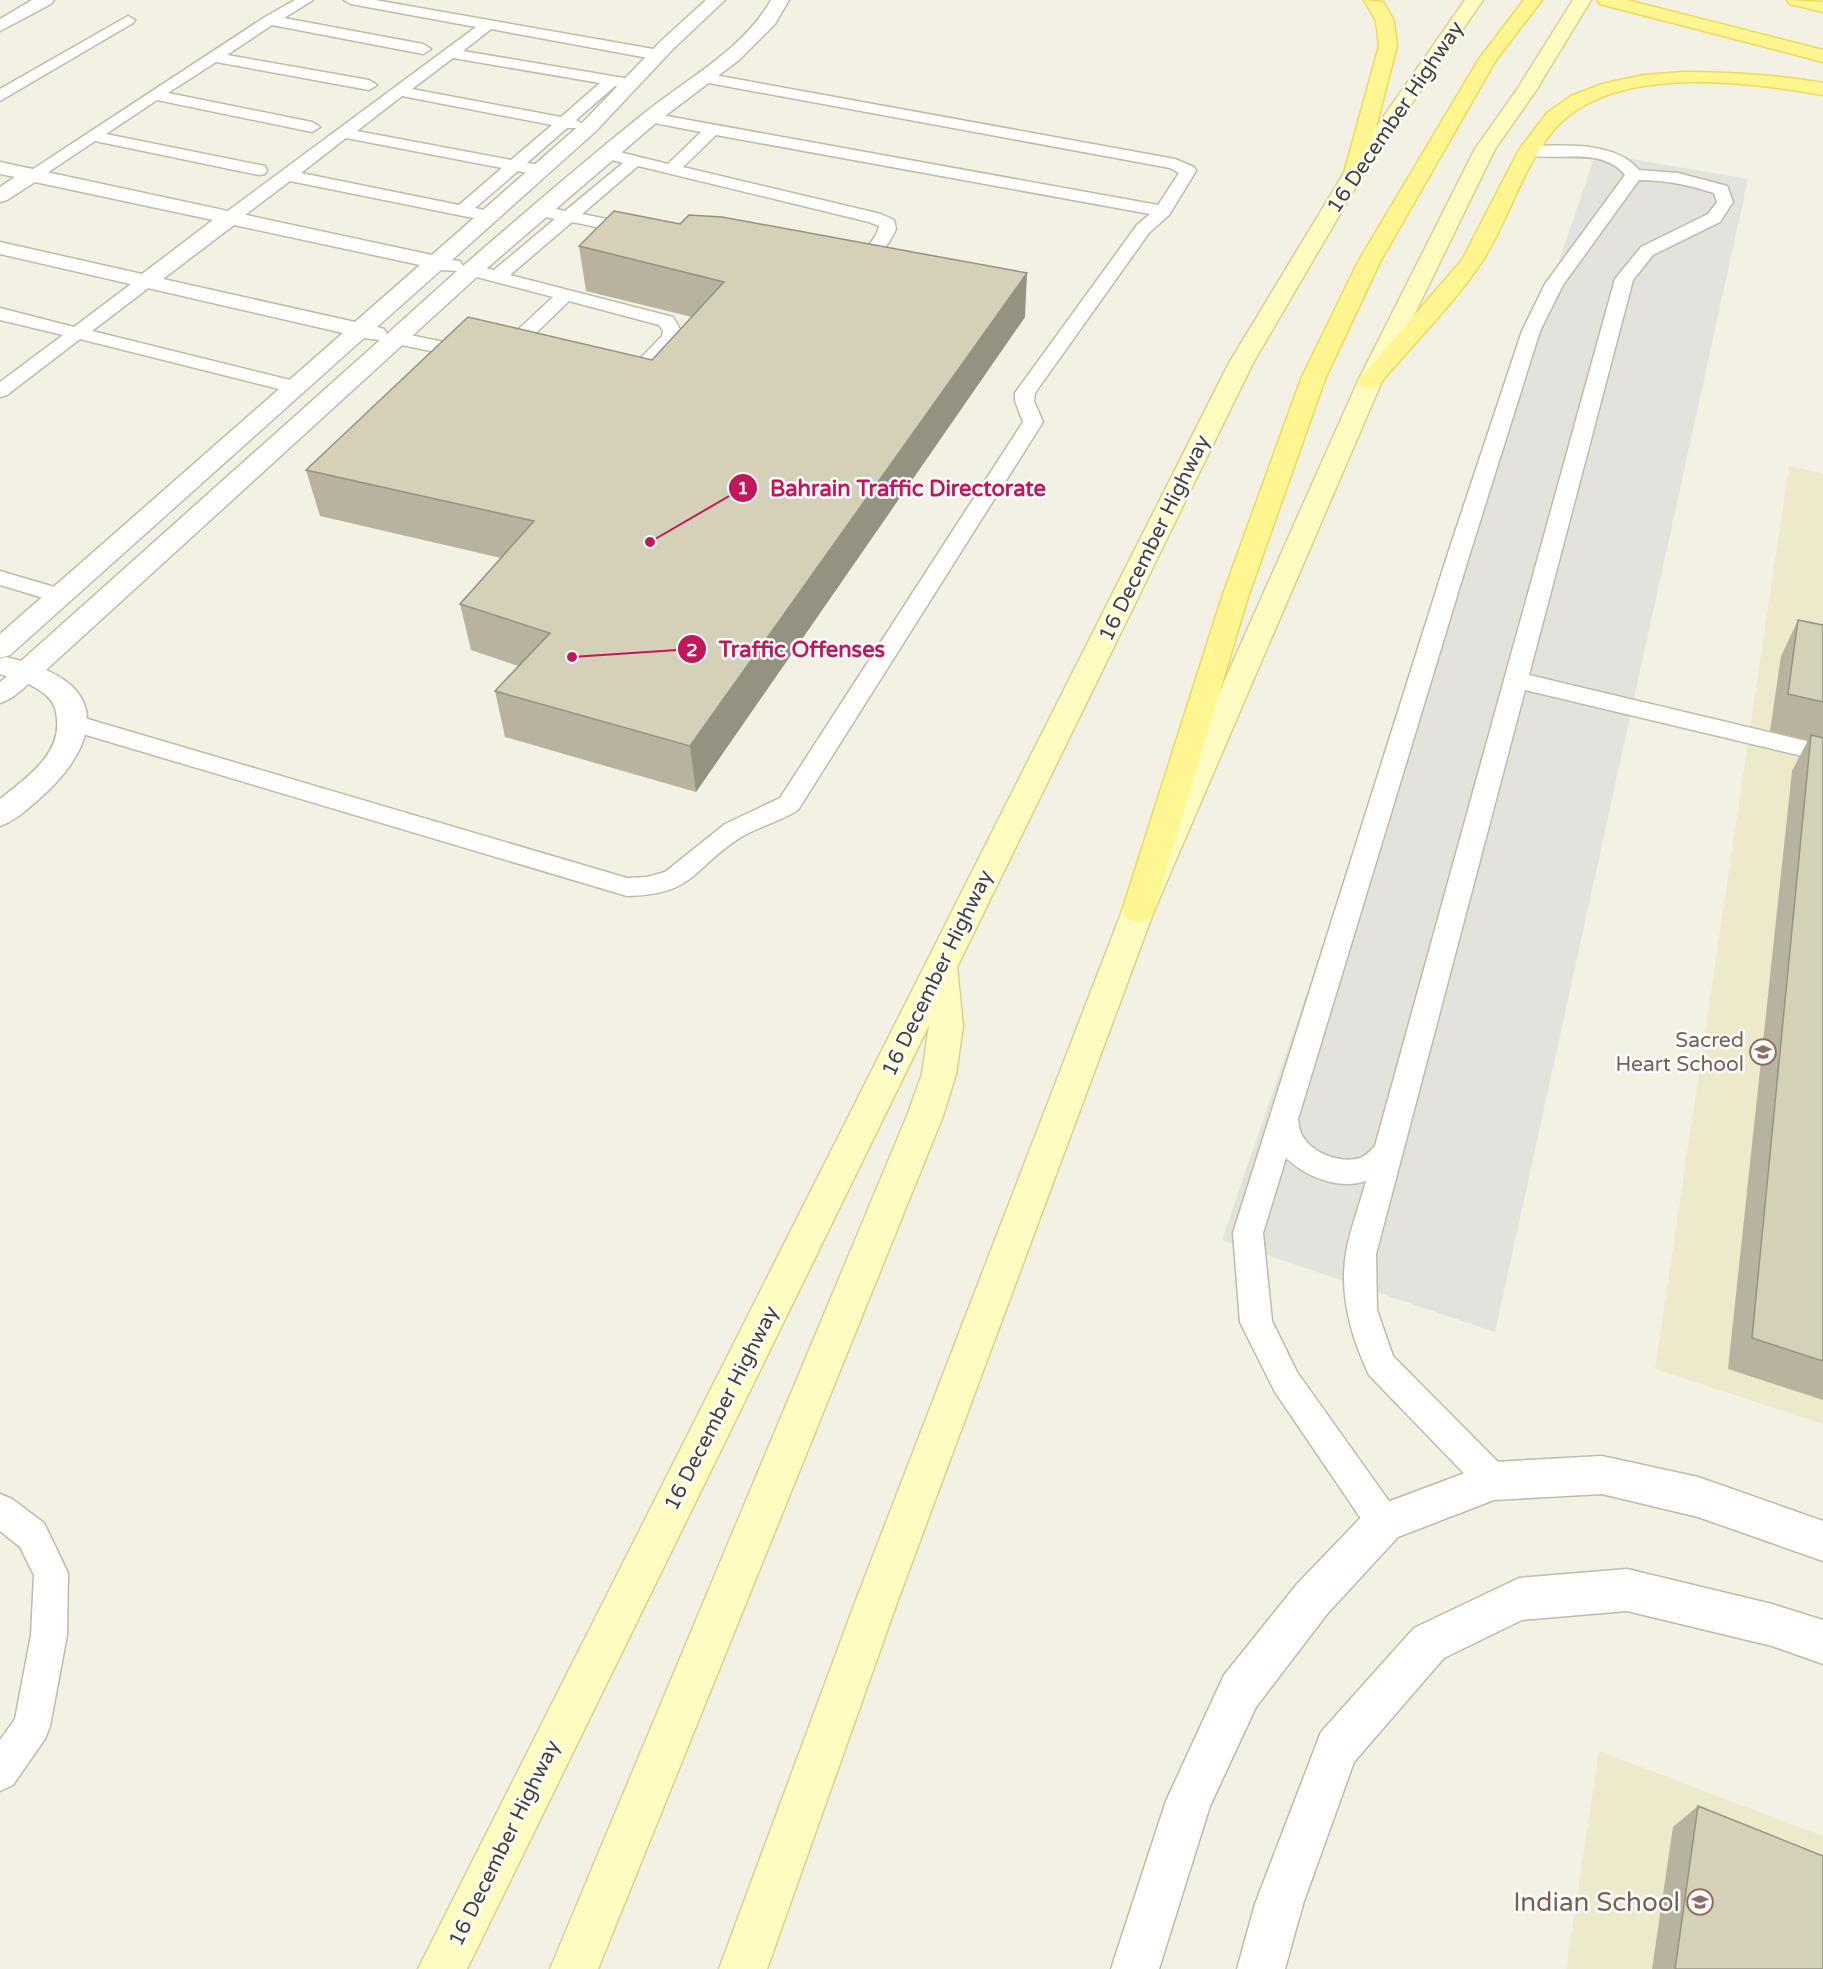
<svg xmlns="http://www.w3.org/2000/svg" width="1823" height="1969" font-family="'Varela Round',sans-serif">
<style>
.education{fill:#edeacc}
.parking{fill:#e3e2dd}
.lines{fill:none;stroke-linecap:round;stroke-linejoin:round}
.service-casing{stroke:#bfbba6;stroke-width:3}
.minor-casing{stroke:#bfbba6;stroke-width:3}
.tertiary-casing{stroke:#bfbba6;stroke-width:3}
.secondary-casing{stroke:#d6d290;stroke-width:3}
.primary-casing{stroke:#ebdb5a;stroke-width:3}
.service{fill:#fff;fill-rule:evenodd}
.minor{fill:#fff;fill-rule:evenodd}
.tertiary{fill:#fff;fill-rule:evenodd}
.secondary{fill:#fffcc2;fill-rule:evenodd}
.primary{fill:#fff591;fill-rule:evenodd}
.wall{fill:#b7b39e}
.shaded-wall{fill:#959281}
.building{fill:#d5d0b8;stroke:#959281;stroke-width:1.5}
.labels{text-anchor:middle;stroke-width:5;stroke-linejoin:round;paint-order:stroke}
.street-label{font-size:21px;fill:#454233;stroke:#fff}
.education-label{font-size:21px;fill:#785e54;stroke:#fff;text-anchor:end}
.near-education-label{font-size:26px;fill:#785e54;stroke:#fff;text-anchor:end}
.leader{fill:none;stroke:#c2185b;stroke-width:2}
.callout-dot{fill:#c2185b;stroke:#fff;stroke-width:2}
.mark-label{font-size:18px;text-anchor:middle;font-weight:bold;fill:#fff}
.callout-label{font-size:22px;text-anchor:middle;font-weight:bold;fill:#c2185b;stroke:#fff;stroke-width:5;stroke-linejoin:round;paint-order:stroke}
</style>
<rect width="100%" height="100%" fill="#f3f1e4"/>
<path class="education" d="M1789,466L1823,473V1424L1655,1369Z
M1599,1751L1823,1836V1969H1566Z"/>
<path class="parking" d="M1596,153L1748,179L1495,1332L1222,1240Z"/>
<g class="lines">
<g class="service-casing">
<path id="service" d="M295,0H313L284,18L423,44L431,49L423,54L272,25L227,55L369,80L377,85L369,90L216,62L168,93L312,122L320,127L312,132L157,100L106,134L265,166L267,170L265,174L259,175L95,141L38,179H26L24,175L265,17Z
M344,0H375L659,50L667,55L659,60L491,29L463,51L624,78L632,83L624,88L615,86L576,120L584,125L582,128H567L527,163L545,166L547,170L545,174L539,175L518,171L475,208L494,212L497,216L494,220L488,221L290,181L237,221H225L222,217L225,213L476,27L351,4ZM453,58L600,83L561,117L412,89ZM402,96L552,125L511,160L357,131ZM346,138L502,168L459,205L301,173Z
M128,16L135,20L133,23L0,101V89Z
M703,73L1175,159L1194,167L1196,171L1169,215L1149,233L1035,393L1034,401L1043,422L798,810C781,821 761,826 743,836C693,866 697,895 627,896L66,729L62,723L66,717L74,715L627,878L647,877L665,872L725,824L780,798L1023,422L1015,401V393L1137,225L1150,214L716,135L683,167L881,214L894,220L896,229C888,248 865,276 842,271L839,267C850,252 873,252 879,226L869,222L638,166L582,214L642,226L645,230L642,234L636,235L572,222L510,275L673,317L681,331C678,349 635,390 615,385L612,381L615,377L629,370L662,336L663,331L659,325L569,301L507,361H493L491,357L493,353L553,297L465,274L462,270L465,266L471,265L494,270L555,219L535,215L532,211L535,207L541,206L565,211L623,163L601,157L599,154L601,151L607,149L668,164L701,132L644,121L642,118L644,115L650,113L1158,205L1179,173L1170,168L698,81L695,78L698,75Z
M1528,146C1562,146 1614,140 1639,170L1678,173L1727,186L1733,202L1720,222L1653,255L1633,280L1529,675L1823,745V761L1525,690L1376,1254L1377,1310L1393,1356L1506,1470L1511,1481L1506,1492L1494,1497L1482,1492L1369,1375C1351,1337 1339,1295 1346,1253C1350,1229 1360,1204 1366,1181C1339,1190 1306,1177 1286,1158L1263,1233L1272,1321L1297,1372L1396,1511L1401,1523L1396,1535L1384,1539L1372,1535L1275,1392L1240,1322L1233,1233L1449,550L1522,331L1545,284L1625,175C1601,145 1555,163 1522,154L1520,151ZM1639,180C1665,180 1689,185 1714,193L1717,202L1708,214L1641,247L1615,279L1375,1146C1371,1150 1366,1156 1360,1158C1340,1164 1310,1153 1301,1133C1299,1129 1299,1123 1298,1119L1471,550L1540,331L1563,285Z
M145,277L151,278L154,282L151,286L92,331L302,383L305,387L302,391L295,393L80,339L7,395L0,397V382L63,335L0,320V308L74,327L139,278Z
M395,332L473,348L480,350L482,354L480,358L473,360L388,342L386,338L388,334Z
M0,571L68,591L71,596L68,601L60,603L0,585Z
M25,665L33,668L37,673C29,685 13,699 0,703V682L17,668Z
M0,1494L12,1499L44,1523L68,1573L67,1635L50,1726L45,1739L13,1785L0,1791V1740L15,1719L31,1635L34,1575L20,1547L0,1531Z"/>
</g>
<g class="minor-casing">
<path id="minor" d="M32,0H54L51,4L0,31V19Z
M706,0H725L673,49L596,131L452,260L460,261L463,266C522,215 581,164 642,115C686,79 743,50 771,0H789L775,24L739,60L657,122L479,275L46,670C119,702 81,763 38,800C26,810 15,821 0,826V799C25,779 61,755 57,719C56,709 54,702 46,695C33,684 16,679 0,674V659L6,657L21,661L380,340L364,338L10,655L0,658V634L343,333L0,254V242L142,274L213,220L35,182L7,200L0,202V187L15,177L0,174V162L432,255L582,123L661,41ZM234,225L420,265L355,322L163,279ZM441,270L457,271L387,334L384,329L377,327Z"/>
</g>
<g class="tertiary-casing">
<path id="tertiary" d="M1602,1456L1698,1477L1823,1521V1561L1698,1517L1602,1494L1494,1500L1398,1537L1327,1614L1256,1707L1210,1806L1159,1969H1111L1166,1801L1224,1675L1297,1584L1369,1509L1494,1462Z
M1627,1569L1772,1604L1823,1620V1664L1772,1646L1627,1611L1522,1620L1444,1658L1354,1762L1303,1904L1285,1969H1237L1255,1904L1321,1732L1414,1628L1519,1578Z"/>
</g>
<g class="secondary-casing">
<path id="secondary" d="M1465,0H1483L1364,173L1253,363L957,967L963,1026L956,1074L943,1116L598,1969H550L907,1116L922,1074L929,1025L467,1969H418L1229,363L1344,173Z
M1573,0H1591L1535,92L1495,149L1382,381L1154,911L898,1600L767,1969H719L856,1600L1122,911L1358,381L1475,149L1516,91Z"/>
</g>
<g class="primary-casing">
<path id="primary" d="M1364,0L1383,2L1394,21L1397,46L1364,173L1361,177H1347L1344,173L1379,46L1376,21Z
M1524,0H1542L1496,60L1380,262L1325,379L1248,597L1154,911L1149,919L1138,923L1127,919L1122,911L1222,597L1301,379L1358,262L1479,59Z
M1597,0H1627L1823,50V62L1600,4Z
M1787,0L1823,2V12L1790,4Z
M1683,72C1730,72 1776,75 1823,83V95C1743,81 1604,62 1549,136C1520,174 1508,221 1483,260C1455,303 1411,346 1378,386L1370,388L1362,386L1358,381L1362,376L1462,260L1519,150L1547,113L1571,96L1602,84L1644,75Z"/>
</g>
<use href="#service" class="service"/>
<use href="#minor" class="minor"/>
<use href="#tertiary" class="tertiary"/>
<use href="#secondary" class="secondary"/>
<use href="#primary" class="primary"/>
</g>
<path class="wall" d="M579,246L1025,317L696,792L505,737L495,691L518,666L471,650L460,604L501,558L320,516L306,470L652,360L692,317L586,291Z
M1798,620L1823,625V1400L1728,1369L1792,771L1808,740L1770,731L1781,656Z
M1698,1806L1823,1969H1652L1673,1827Z"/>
<path class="shaded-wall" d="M1027,273L1025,317L696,792L690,746Z"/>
<path class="building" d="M614,211L680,224L689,215L722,217L1027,273L690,746L495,691L550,633L460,604L534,521L306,470L468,317L652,360L724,282L579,246Z
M1798,620L1823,625V702L1788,694Z
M1811,735L1823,738V1361L1752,1338Z
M1698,1806L1823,1856V1969H1675Z"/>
<defs>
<g id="school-ring" transform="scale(1.35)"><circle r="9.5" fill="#fff" stroke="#8d6e63" stroke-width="1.5"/><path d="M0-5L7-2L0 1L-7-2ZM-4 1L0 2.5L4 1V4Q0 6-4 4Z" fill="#8d6e63"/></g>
</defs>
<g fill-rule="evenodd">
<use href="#school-ring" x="1763" y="1052"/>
<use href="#school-ring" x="1700" y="1902"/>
</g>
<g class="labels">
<g class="street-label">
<text transform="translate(1395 117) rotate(-56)" y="7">16 December Highway</text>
<text transform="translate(1154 538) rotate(-64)" y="7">16 December Highway</text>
<text transform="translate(937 973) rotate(-64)" y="7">16 December Highway</text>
<text transform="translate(721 1408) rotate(-63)" y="7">16 December Highway</text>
<text transform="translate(504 1843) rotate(-64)" y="7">16 December Highway</text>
</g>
<g class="education-label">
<text x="1744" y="1047">Sacred<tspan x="1744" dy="24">Heart School</tspan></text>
</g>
<g class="near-education-label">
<text x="1680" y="1911">Indian School</text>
</g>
</g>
<path class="leader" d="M650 542L743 488M572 657L692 649"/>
<g class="callout-dot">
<circle cx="650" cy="542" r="6"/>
<circle cx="572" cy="657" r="6"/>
<circle cx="743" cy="488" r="15"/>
<circle cx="692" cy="649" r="15"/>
</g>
<g class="mark-label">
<text x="743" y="494">1</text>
<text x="692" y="656">2</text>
</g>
<g class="callout-label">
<text x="908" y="496">Bahrain Traffic Directorate</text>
<text x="802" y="657">Traffic Offenses</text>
</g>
</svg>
